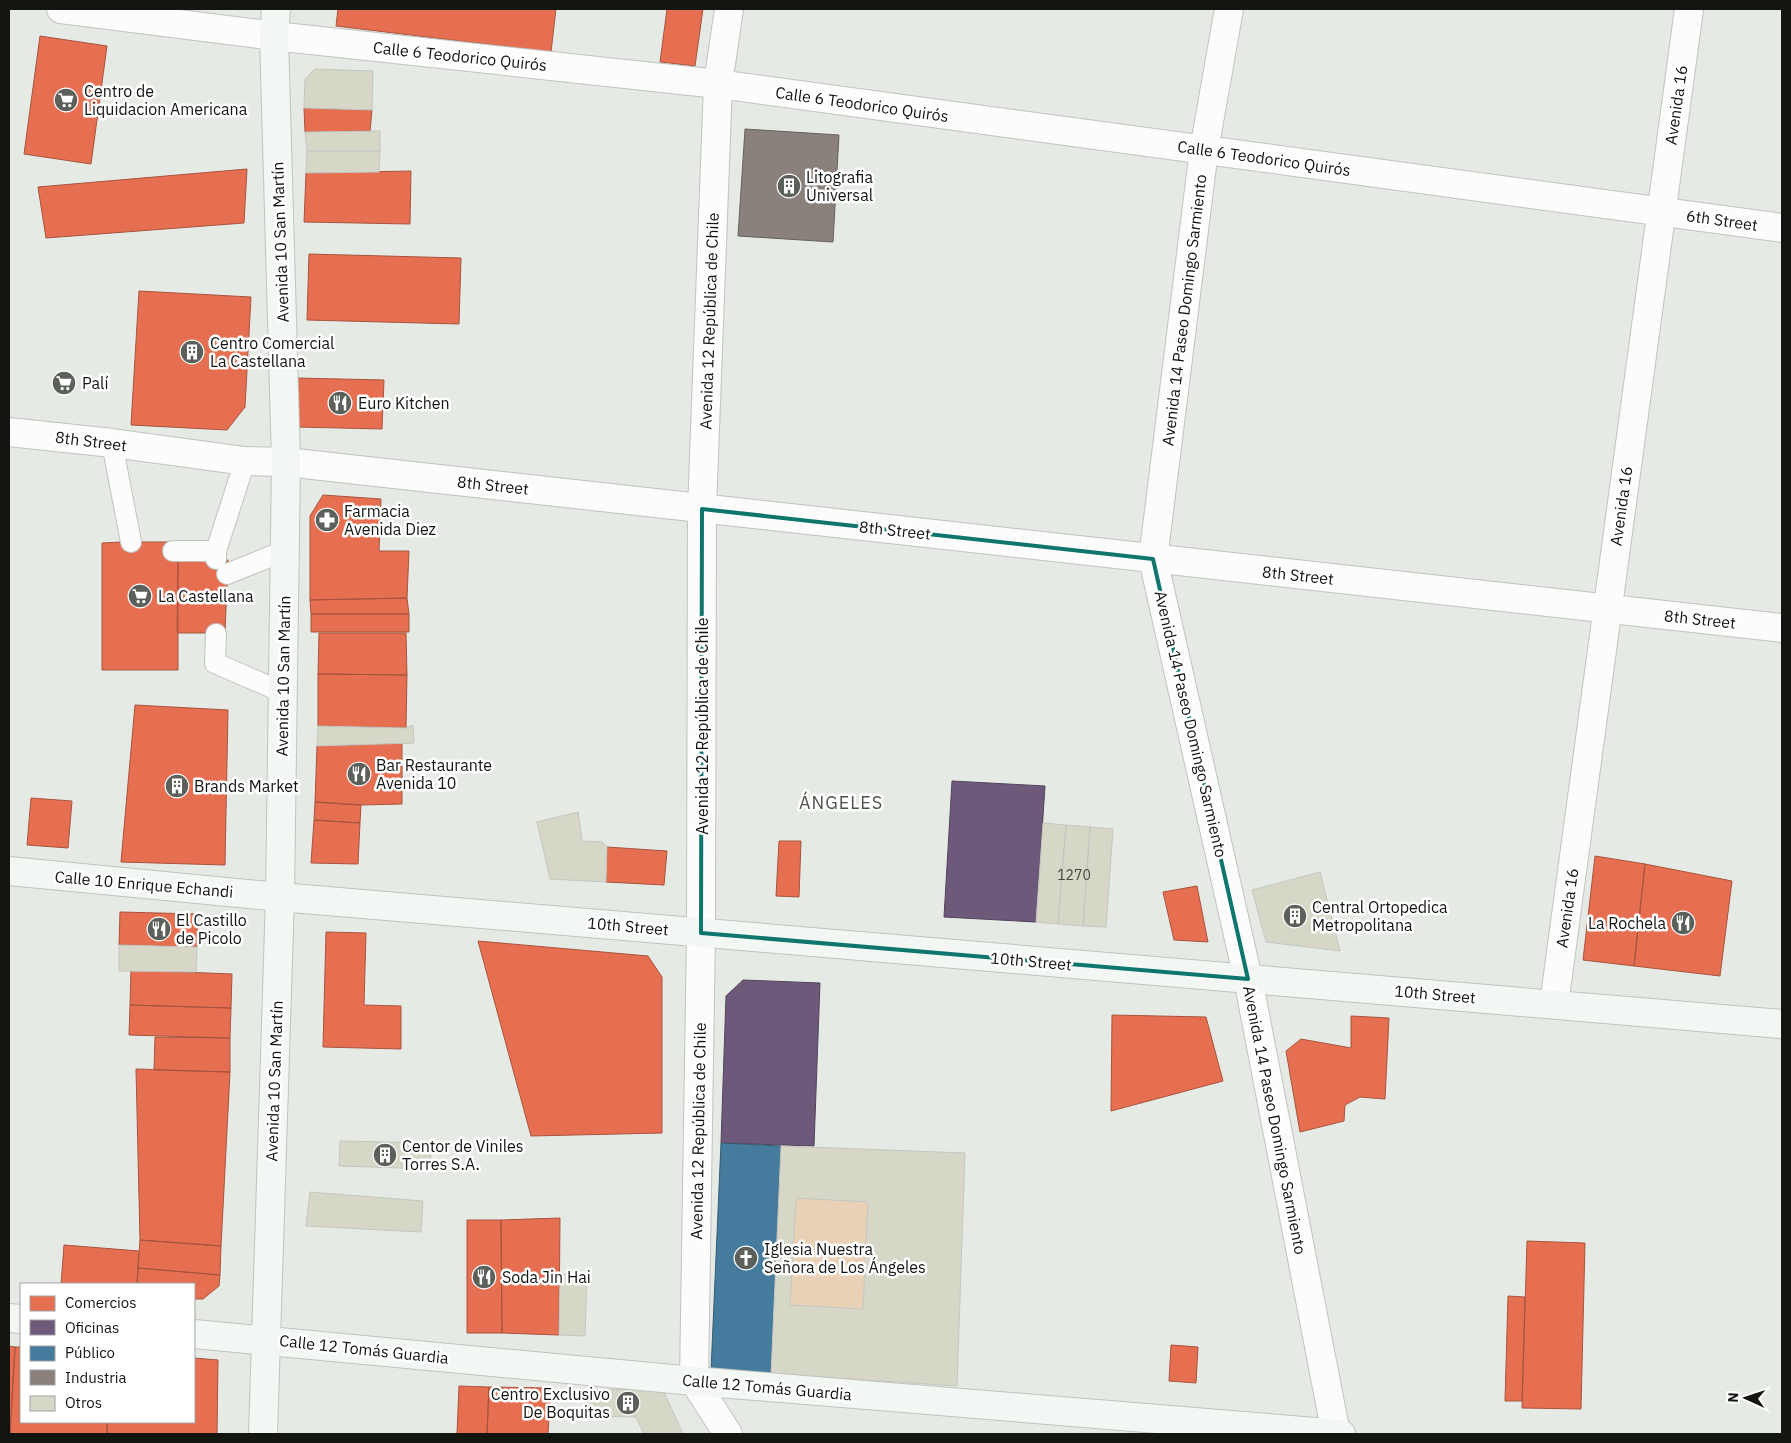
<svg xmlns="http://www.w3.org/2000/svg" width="1791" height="1443" font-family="'IBM Plex Sans',sans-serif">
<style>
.green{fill:#e8d1b6}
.shops{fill:#e76f51;stroke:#a7543e}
.offices{fill:#6d597a;stroke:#52455a}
.public{fill:#457b9d;stroke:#365c73}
.industry{fill:#8a817c;stroke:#66615c}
.building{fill:#d7d7c8;stroke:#c4c6c1;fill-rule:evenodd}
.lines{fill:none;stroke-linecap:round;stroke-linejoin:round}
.lane-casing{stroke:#c0c3be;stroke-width:22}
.street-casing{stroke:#c0c3be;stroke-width:30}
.secondary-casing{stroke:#c0c3be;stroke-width:30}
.lane{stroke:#fbfcfb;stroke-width:20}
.street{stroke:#fbfcfb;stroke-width:28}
.secondary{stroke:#f2f7f4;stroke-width:28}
.marked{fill:none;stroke:#0f766e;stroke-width:4;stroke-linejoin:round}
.labels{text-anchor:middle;stroke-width:5;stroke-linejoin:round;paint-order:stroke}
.number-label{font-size:14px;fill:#43463e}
.street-label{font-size:16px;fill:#121510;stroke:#fff}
.poi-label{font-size:16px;fill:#121510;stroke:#fff;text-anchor:start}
.neighbourhood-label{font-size:18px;letter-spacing:1px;fill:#4d5349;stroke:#fff}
</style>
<rect width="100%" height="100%" fill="#e6eae4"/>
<path class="green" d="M796,1198L868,1202L863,1309L790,1305Z"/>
<path class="shops" d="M338,9H556L551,52L336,26Z
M667,9H703L695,66L660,62Z
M40,36L107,46L91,164L24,154Z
M304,108L372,110L370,131L305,132Z
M247,169L244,223L46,238L38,187Z
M411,171L410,224L304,222L306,173Z
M309,254L461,258L459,324L307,320Z
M139,291L251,297L245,407L227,430L131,425Z
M298,378L384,380L382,429L297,427Z
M323,495L381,499L379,551H409L407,598L310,600V516Z
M122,542H174L178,559V670H102V543Z
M178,559L228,560L225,633H177Z
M407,598L409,614H311L310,600Z
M311,614H409V632H311Z
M319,633H406L407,675L318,674Z
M318,674L407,675L406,728L318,726Z
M135,705L228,710L225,865L121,862Z
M402,743V804L361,805L315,802L317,746Z
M31,798L72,801L68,848L27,845Z
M315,802L361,805L360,823L314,820Z
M314,820L360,823L358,864L311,863Z
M779,841H801L799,897L776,896Z
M607,847L667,851L664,885L606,882Z
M1595,856L1645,864L1634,966L1583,960Z
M1645,864L1732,881L1720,976L1634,966Z
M1197,886L1208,942L1174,940L1163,892Z
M120,912L198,914L197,947L119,945Z
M326,932L366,933L364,1005L401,1006V1049L323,1047Z
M478,941L648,956L662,977V1133L531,1136Z
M131,970L232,974L231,1008L130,1005Z
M130,1005L231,1008L230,1038L129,1035Z
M1112,1015L1206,1017L1223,1081L1111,1111Z
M1351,1016L1389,1018L1385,1099L1360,1097L1345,1105L1344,1121L1300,1132L1286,1051L1301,1039L1351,1048Z
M155,1037L230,1038V1072L154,1070Z
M136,1069L230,1072L221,1246L140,1240Z
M560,1218L559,1335L502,1333L501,1220Z
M467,1220H501L502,1333H467Z
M140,1240L221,1246L220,1275L138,1268Z
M1527,1241L1585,1243L1581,1409L1522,1408Z
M64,1245L139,1251L137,1284H61Z
M138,1268L220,1275L219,1286L203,1299H194V1284H137Z
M1508,1296L1525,1297L1522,1401H1505Z
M1171,1345L1198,1347L1196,1383L1169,1381Z
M9,1346L15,1347L10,1434H9Z
M15,1347H21V1422H107V1434H10Z
M194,1358L218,1360L217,1434H107V1422H194Z
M459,1386L489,1387L487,1434H457Z
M489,1387L551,1388L548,1434H487Z"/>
<path class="offices" d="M952,781L1045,786L1036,922L944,917Z
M743,980L820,983L814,1146L721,1143L726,996Z"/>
<path class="public" d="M721,1143L781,1146L771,1374L711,1371Z"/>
<path class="industry" d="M745,129L839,135L833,242L738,236Z"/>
<path class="building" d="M315,69L373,71L372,110L304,108L305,79Z
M380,131V151H307L305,132Z
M307,151H380L379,172L306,173Z
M413,725L414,743L317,746L318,726L406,728Z
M578,812L582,841L602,842L607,847L606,882L550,879L537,822Z
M1043,823L1066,825L1058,924L1036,922Z
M1066,825L1090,827L1083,926L1058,924Z
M1090,827L1113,829L1106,927L1083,926Z
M1320,872L1340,951L1266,942L1252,890Z
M119,945L197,947L196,972L119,971Z
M340,1141L431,1143L430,1169L339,1166Z
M781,1146L965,1153L957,1386L771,1374ZM796,1198L868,1202L863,1309L790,1305Z
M310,1192L423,1201L421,1232L306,1226Z
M560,1274L587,1276L585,1336L559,1335Z
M588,1389L663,1390L683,1434H644L636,1417L587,1416Z"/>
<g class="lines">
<g class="lane-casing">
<path id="lane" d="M112,443L131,542
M173,551H216
M216,559V551L245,461
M227,574L284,551
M216,634L215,663L282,692"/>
</g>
<g class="street-casing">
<path id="street" d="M61,9L274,36L718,84L1782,228
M1229,9L1204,150L1153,559L1248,979L1336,1434
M9,432L112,443L245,461L286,462L1782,628
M1554,1004L1689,9
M728,1434L694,1381L701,933L702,509L718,84L729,9"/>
</g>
<g class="secondary-casing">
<path id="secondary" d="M9,871L280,897L1782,1024
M9,1318L21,1319
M194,1334L694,1381L1341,1434
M263,1434L280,897L286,462L274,36L276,9"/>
</g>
<use href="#lane" class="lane"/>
<use href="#street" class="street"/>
<use href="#secondary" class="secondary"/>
</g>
<path class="marked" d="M702,509L1153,559L1248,979L701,933Z"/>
<defs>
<g id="supermarket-disc" transform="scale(1.25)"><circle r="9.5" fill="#5c605a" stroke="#fff"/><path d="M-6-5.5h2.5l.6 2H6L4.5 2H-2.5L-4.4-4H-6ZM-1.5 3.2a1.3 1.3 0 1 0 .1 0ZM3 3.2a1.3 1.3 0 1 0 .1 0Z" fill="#fff"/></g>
<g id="building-disc" transform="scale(1.25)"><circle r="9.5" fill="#5c605a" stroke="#fff"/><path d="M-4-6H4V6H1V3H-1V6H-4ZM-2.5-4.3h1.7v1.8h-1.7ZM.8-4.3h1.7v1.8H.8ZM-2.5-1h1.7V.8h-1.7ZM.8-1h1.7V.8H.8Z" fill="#fff"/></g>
<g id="restaurant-disc" transform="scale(1.25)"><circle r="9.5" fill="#5c605a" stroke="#fff"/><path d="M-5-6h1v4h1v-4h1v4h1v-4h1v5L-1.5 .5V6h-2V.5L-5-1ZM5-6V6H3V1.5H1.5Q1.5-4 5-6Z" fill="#fff"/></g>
<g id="pharmacy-disc" transform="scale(1.25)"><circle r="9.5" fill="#5c605a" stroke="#fff"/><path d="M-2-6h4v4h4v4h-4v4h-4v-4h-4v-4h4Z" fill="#fff"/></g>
<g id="church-disc" transform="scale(1.25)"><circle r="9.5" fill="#5c605a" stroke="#fff"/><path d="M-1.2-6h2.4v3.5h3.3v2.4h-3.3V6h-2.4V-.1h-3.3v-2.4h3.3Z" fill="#fff"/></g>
</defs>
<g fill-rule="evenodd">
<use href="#supermarket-disc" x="66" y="100"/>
<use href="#building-disc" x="789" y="186"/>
<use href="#building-disc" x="192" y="352"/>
<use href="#supermarket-disc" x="64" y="383"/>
<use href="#restaurant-disc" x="340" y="403"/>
<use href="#pharmacy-disc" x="327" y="520"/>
<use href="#supermarket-disc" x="140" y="596"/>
<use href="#restaurant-disc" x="359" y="774"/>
<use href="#building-disc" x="177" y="786"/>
<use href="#building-disc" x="1295" y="916"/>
<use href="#restaurant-disc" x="1683" y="923"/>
<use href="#restaurant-disc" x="159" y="929"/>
<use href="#building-disc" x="385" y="1155"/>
<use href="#church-disc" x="746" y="1258"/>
<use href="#restaurant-disc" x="484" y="1277"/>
<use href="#building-disc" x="628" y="1403"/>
</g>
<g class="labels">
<g class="number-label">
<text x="1074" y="880">1270</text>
</g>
<g class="street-label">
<text transform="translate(460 56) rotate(6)" y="6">Calle 6 Teodorico Quirós</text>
<text transform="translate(862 104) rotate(8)" y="6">Calle 6 Teodorico Quirós</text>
<text transform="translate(1676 105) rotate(-82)" y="6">Avenida 16</text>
<text transform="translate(1264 158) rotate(8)" y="6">Calle 6 Teodorico Quirós</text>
<text transform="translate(1722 220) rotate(8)" y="6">6th Street</text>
<text transform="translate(280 242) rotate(-92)" y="6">Avenida 10 San Martín</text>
<text transform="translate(1184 310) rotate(-83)" y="6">Avenida 14 Paseo Domingo Sarmiento</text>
<text transform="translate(709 321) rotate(-88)" y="6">Avenida 12 República de Chile</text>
<text transform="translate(91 441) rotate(7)" y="6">8th Street</text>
<text transform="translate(493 485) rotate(6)" y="6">8th Street</text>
<text transform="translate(1621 506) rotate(-82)" y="6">Avenida 16</text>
<text transform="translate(895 530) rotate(6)" y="6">8th Street</text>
<text transform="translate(1298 575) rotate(6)" y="6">8th Street</text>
<text transform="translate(1700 619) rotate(6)" y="6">8th Street</text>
<text transform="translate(283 676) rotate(-89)" y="6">Avenida 10 San Martín</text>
<text transform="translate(1191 724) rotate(77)" y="6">Avenida 14 Paseo Domingo Sarmiento</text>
<text transform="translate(702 726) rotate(-90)" y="6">Avenida 12 República de Chile</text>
<text transform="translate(144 884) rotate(5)" y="6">Calle 10 Enrique Echandi</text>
<text transform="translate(1567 908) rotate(-82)" y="6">Avenida 16</text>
<text transform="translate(628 926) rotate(5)" y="6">10th Street</text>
<text transform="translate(1031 961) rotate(5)" y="6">10th Street</text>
<text transform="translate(1435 994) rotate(5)" y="6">10th Street</text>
<text transform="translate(274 1081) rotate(-88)" y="6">Avenida 10 San Martín</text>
<text transform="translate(1275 1120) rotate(79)" y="6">Avenida 14 Paseo Domingo Sarmiento</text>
<text transform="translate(698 1131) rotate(-89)" y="6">Avenida 12 República de Chile</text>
<text transform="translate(364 1349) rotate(6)" y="6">Calle 12 Tomás Guardia</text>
<text transform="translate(767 1387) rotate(5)" y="6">Calle 12 Tomás Guardia</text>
</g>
<g class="poi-label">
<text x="84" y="97">Centro de<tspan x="84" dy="18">Liquidacion Americana</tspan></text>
<text x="806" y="183">Litografia<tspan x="806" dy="18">Universal</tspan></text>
<text x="210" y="349">Centro Comercial<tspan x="210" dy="18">La Castellana</tspan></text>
<text x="82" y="389">Palí</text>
<text x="358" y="409">Euro Kitchen</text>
<text x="344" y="517">Farmacia<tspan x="344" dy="18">Avenida Diez</tspan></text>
<text x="158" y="602">La Castellana</text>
<text x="376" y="771">Bar Restaurante<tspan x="376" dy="18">Avenida 10</tspan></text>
<text x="194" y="792">Brands Market</text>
<text x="1312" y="913">Central Ortopedica<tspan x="1312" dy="18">Metropolitana</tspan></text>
<text x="176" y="926">El Castillo<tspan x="176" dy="18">de Picolo</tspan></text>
<text x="1666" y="929" text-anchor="end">La Rochela</text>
<text x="402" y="1152">Centor de Viniles<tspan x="402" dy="18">Torres S.A.</tspan></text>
<text x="764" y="1255">Iglesia Nuestra<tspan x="764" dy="18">Señora de Los Ángeles</tspan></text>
<text x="502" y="1283">Soda Jin Hai</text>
<text x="610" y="1400" text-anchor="end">Centro Exclusivo<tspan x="610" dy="18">De Boquitas</tspan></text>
</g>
<g class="neighbourhood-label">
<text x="841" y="809">ÁNGELES</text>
</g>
</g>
<rect width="1791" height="1443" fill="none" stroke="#121510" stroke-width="20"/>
<rect x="20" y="1283" width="175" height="140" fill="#ffffff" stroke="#a0a19f"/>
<rect x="30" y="1296" width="25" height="15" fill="#e76f51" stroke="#a0a19f"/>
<text x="65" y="1308" font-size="15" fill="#121510">Comercios</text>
<rect x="30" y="1320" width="25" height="15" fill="#6d597a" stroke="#a0a19f"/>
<text x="65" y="1333" font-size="15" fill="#121510">Oficinas</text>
<rect x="30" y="1346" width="25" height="15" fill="#457b9d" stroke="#a0a19f"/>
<text x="65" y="1358" font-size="15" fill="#121510">Público</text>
<rect x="30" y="1370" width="25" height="15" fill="#8a817c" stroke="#a0a19f"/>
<text x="65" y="1383" font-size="15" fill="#121510">Industria</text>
<rect x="30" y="1396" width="25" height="15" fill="#d7d7c8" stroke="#a0a19f"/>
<text x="65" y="1408" font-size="15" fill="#121510">Otros</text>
<g transform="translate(1746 1398) rotate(273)" stroke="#ffffff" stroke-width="4" paint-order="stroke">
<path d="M0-4L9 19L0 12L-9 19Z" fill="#121510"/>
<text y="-8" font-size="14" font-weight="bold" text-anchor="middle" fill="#121510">N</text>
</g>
</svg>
